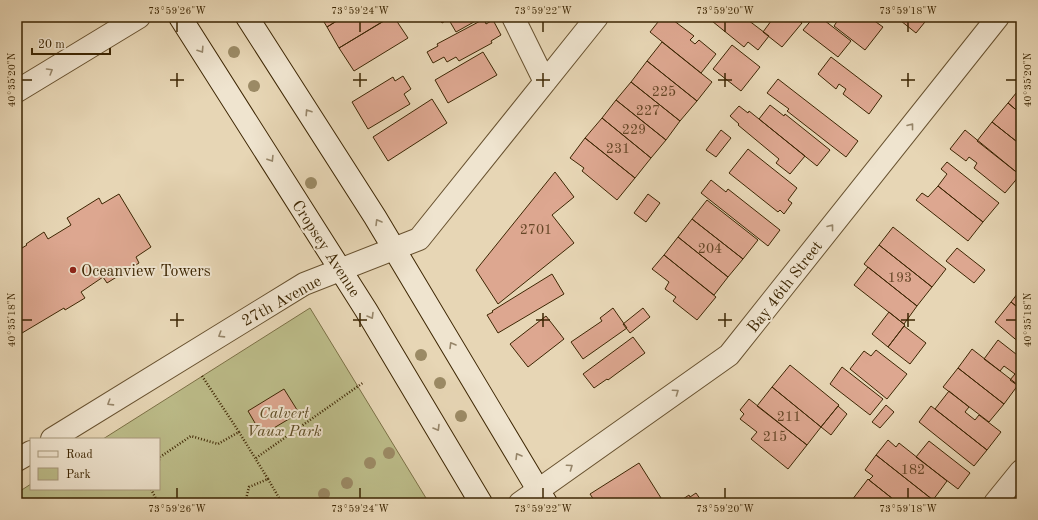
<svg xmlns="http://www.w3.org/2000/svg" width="1038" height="520" font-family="'Old Standard TT',serif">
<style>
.green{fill:#bcbc89;stroke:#7c7146}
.building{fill:#dda790;stroke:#3d2603}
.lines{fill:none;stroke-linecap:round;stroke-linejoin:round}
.minor-casing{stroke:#685230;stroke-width:24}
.secondary-casing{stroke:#3d2603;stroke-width:24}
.path{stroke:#3d2603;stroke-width:2.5;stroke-dasharray:1 2;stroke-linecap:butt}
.minor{stroke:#efe4cf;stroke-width:22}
.secondary{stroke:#efe4cf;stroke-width:22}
.tree{fill:#9b8a65}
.oneway{stroke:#968569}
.ticks{fill:none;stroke:#3d2603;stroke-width:1.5}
.poi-dot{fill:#8f2418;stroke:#efe4cf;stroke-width:1.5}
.labels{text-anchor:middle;stroke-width:4;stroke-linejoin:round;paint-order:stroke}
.number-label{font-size:14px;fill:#654626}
.street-label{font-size:16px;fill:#3d2603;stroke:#efe4cf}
.poi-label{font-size:16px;fill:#3d2603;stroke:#efe4cf;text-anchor:start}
.park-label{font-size:16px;font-style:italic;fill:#5d4c24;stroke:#efe4cf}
.neatline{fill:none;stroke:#3d2603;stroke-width:1.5}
.ticks-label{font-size:10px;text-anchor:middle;fill:#3d2603}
</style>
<rect width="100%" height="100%" fill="#e7d6b5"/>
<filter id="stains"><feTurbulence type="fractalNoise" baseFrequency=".005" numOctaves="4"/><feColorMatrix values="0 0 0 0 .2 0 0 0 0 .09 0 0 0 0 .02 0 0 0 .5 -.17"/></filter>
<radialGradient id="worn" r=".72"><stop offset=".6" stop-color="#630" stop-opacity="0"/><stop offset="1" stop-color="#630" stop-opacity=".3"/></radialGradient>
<path class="green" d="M310,308L429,503H17V493L31,484V489H159V439H103Z"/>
<path class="building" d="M321,17H343L327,27Z
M343,17H388L389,18L339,48L327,27Z
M390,17H394L408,38L354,71L339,48Z
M438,17H452L442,23Z
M455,17H481V18L456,32L449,20Z
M662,17H669L694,36L690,40L695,44L699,40L716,54L701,73L650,32Z
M707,17H744L769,36L758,50L748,42L744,47Z
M774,17H794L802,23L782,47L763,32Z
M814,17H820L851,41L838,57L803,30Z
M833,17H869L883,27L865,50L834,26L838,20Z
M896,17H929L916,33Z
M484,19L486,24L493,20L501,35L491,41L492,43L459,61L456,57L447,62L444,57L433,63L427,52L438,46L437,44Z
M662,42L712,82L697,101L647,61Z
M732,45L760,67L741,91L713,69Z
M483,52L497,75L448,103L435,80Z
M831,57L882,96L869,114L843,94L846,89L839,84L836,89L818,74Z
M647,61L697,101L680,121L631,82Z
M403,76L411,89L404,94L410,104L368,129L352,102L393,77L395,81Z
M778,79L858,141L846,157L787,111L789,109L767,93Z
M631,82L680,121L666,140L616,100Z
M1021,87V114L1008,103Z
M432,99L447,123L388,161L373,137Z
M616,100L666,140L651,158L602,118Z
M1008,103L1021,114V145L992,122Z
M770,105L784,116L785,114L830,150L817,166L759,119Z
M739,106L748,113L749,111L805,156L790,174L776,163L779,159L738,125L739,124L730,116Z
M602,118L651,158L635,178L585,138Z
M992,122L1021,145V174L1020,175L977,141Z
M721,130L731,138L716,157L706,150Z
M965,130L1020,175L1005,193L974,168L977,163L969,157L966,161L950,149Z
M585,138L635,178L617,200L582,171L584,168L570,158Z
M748,149L797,188L788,200L792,203L784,214L780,210L778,212L729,173Z
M947,162L999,203L983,222L938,186L947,174L941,169Z
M555,172L574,197L552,215L574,243L498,304L476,270Z
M711,180L726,192L728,189L780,230L768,246L701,193Z
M938,186L983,222L968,241L916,200L922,193L928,197Z
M119,194L151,247L136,257L139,263L107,283L103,277L81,292L85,298L65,310L64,308L17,336V251L27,245L26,244L44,232L48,239L71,225L67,218L99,198L102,204Z
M648,194L660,203L646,222L634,213Z
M707,200L758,240L743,259L692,219Z
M692,219L743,259L728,277L678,237Z
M893,227L946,269L932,287L879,245Z
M678,237L728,277L714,295L664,255Z
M879,245L932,287L917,306L864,264Z
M957,248L985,270L974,283L946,261Z
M664,255L716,297L697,320L673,301L676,297L665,289L669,282L652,269Z
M868,267L917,306L904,324L854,285Z
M552,274L564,294L498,333L487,315L493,312L492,311Z
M1021,289V310L1011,302Z
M1011,302L1021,310V344L995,322Z
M613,308L627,328L583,359L571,342L602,321L600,318Z
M643,308L650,317L630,333L623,324Z
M889,312L905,325L888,347L872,334Z
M546,316L564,339L528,367L510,344Z
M904,326L926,343L910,364L888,347Z
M633,337L645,353L616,374L608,380L607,379L594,388L583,374Z
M998,340L1021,358V388L1010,380L1015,374L1004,366L1000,371L984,359Z
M972,349L1018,385L1004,404L958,368Z
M876,350L907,374L887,399L850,369L864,351L871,356Z
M790,365L839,405L821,427L772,387Z
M842,367L883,399L870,415L830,384Z
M958,368L1004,404L989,422L943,387Z
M772,387L821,427L807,445L757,406Z
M284,389L299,413L262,435L248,411Z
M949,391L969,407L965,412L975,420L979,415L1001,432L987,450L935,409Z
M749,399L807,445L788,469L751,439L757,432L740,419L744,414L740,410Z
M886,405L894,412L880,428L872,422Z
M838,406L847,414L831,435L821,427Z
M931,406L987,450L974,466L919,422Z
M888,440L896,447L899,443L947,481L933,500L876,455Z
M929,441L970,473L958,489L916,457Z
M876,455L933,500L930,503H898L869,480L873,476L865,470Z
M639,463L661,498L652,503H596L590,494Z
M868,479L869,480L898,503H856L852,500Z
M696,493L703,503H677L689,495L690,497Z"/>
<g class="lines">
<g class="minor-casing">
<path id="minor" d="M513,17L545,82
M17,91L139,17
M52,439L304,284L419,239L597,17
M17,460L31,452
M520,503L729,355L998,17
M995,503L1021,471"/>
</g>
<g class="secondary-casing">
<path id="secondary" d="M180,17L366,310L481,503
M247,17L375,217L546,503"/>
</g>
<path class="path" d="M202,376L239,432
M256,458L364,382
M159,460L160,457L191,436L218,444L239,432L268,479L249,487L245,503
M268,479L282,503
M151,489L158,503"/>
<use href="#minor" class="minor"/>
<use href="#secondary" class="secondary"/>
</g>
<g class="tree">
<circle cx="234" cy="52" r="6"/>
<circle cx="254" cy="86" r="6"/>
<circle cx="311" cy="183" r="6"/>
<circle cx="421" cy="355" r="6"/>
<circle cx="440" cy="383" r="6"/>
<circle cx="461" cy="416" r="6"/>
<circle cx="389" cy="453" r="6"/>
<circle cx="370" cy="463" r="6"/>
<circle cx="347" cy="483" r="6"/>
<circle cx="324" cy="494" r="6"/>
</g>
<defs><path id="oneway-chevron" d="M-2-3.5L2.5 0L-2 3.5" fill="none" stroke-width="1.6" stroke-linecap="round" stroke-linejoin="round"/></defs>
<g class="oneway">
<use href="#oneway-chevron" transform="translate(201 50) rotate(57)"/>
<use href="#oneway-chevron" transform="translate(50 71) rotate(-31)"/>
<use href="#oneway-chevron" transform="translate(308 112) rotate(-123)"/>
<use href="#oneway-chevron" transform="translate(911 126) rotate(-52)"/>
<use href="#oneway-chevron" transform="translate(271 159) rotate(58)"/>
<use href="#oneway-chevron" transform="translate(378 222) rotate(-121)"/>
<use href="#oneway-chevron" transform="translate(831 227) rotate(-52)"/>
<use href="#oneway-chevron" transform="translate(371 316) rotate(59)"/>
<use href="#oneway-chevron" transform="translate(221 335) rotate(148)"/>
<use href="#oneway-chevron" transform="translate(452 345) rotate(-121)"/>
<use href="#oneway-chevron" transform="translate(676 392) rotate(-35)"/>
<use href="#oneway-chevron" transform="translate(110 403) rotate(148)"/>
<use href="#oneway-chevron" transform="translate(437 428) rotate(59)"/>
<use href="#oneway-chevron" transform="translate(518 456) rotate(-121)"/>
<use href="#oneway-chevron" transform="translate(570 467) rotate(-35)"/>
</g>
<path class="ticks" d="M177,22V32M360,22V32M543,22V32M725,22V32M908,22V32M177,73V87M360,73V87M543,73V87M725,73V87M908,73V87M22,80H32M170,80H184M353,80H367M536,80H550M718,80H732M901,80H915M1006,80H1016M177,313V327M360,313V327M543,313V327M725,313V327M908,313V327M22,320H32M170,320H184M353,320H367M536,320H550M718,320H732M901,320H915M1006,320H1016M177,488V498M360,488V498M543,488V498M725,488V498M908,488V498"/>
<circle class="poi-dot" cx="73" cy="270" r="4"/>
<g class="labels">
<g class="number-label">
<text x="664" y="96">225</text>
<text x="648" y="115">227</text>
<text x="634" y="134">229</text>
<text x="618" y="153">231</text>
<text x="536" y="234">2701</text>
<text x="710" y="253">204</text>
<text x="900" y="282">193</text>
<text x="789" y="421">211</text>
<text x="775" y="441">215</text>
<text x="913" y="474">182</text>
</g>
<g class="street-label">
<text transform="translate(327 248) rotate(57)" y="6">Cropsey Avenue</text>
<text transform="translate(784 286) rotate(-52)" y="6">Bay 46th Street</text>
<text transform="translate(281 300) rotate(-29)" y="6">27th Avenue</text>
</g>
<g class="poi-label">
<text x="81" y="276">Oceanview Towers</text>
</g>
<g class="park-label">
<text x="284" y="418">Calvert<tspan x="284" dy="18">Vaux Park</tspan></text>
</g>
</g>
<rect width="1038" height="520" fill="none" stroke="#e7d6b5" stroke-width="44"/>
<rect x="30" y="438" width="130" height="52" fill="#efe4cf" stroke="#a8987d"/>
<rect x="38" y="451" width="20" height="6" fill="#efe4cf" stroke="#a8987d"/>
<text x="66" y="458" font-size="12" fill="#3d2603">Road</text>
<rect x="38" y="468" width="20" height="12" fill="#bcbc89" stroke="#a8987d"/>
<text x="66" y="478" font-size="12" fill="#3d2603">Park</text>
<path d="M32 48v6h78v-6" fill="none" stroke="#3d2603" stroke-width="2"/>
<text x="38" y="48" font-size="12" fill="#3d2603" stroke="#efe4cf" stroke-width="3" paint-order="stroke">20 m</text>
<rect x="22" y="22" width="994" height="476" class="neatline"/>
<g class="ticks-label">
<text x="177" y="14">73°59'26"W</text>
<text x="360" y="14">73°59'24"W</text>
<text x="543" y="14">73°59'22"W</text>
<text x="725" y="14">73°59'20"W</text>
<text x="908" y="14">73°59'18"W</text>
<text transform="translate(11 80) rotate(-90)" y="4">40°35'20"N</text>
<text transform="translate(1027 80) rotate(-90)" y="4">40°35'20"N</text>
<text transform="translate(11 320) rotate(-90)" y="4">40°35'18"N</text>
<text transform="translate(1027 320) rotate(-90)" y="4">40°35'18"N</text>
<text x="177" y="512">73°59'26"W</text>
<text x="360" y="512">73°59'24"W</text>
<text x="543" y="512">73°59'22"W</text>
<text x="725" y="512">73°59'20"W</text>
<text x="908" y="512">73°59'18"W</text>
</g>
<rect width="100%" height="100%" filter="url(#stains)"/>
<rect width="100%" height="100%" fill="url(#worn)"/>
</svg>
